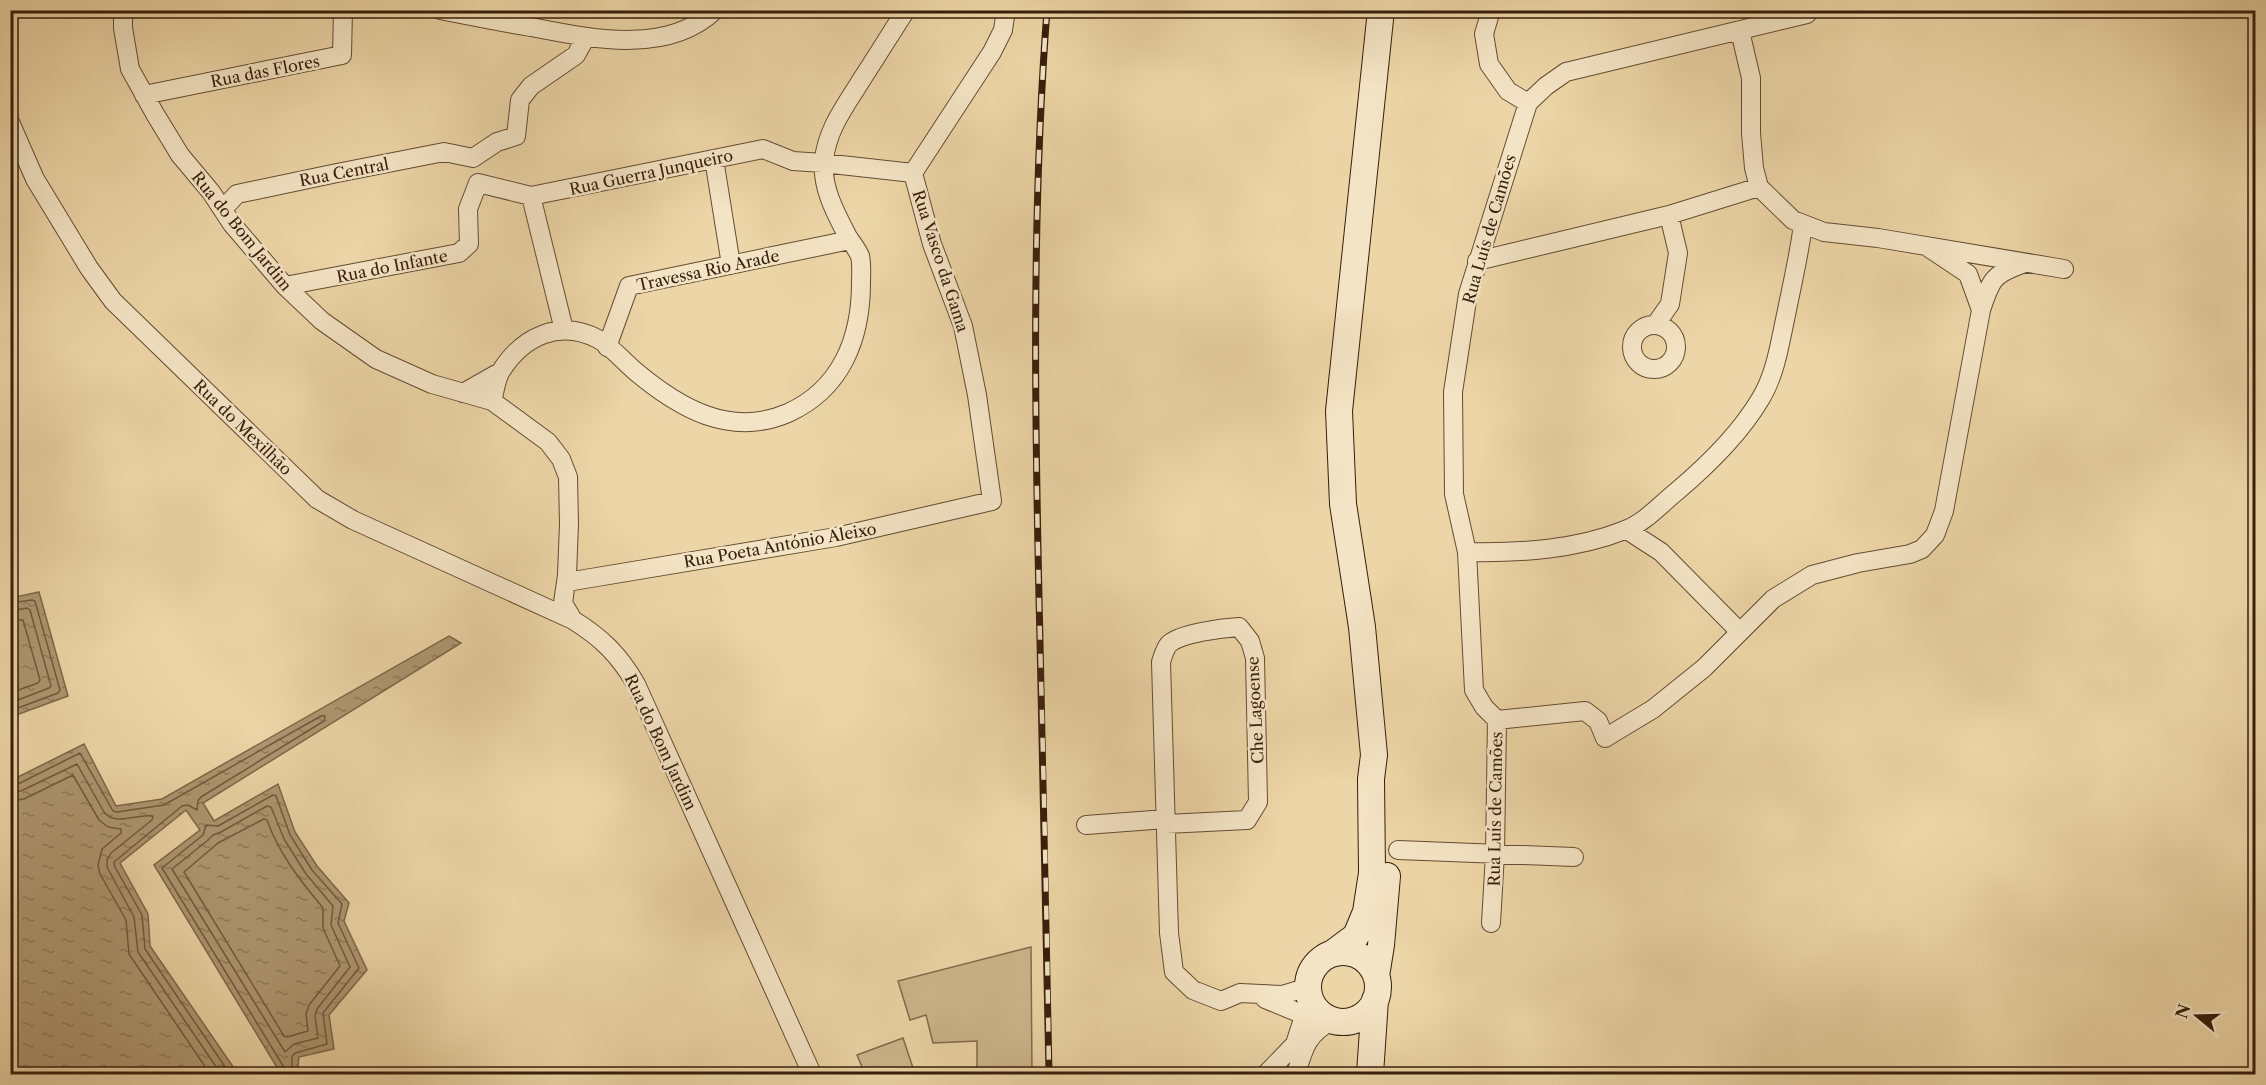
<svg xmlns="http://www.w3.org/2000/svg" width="2266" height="1085" font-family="'Libre Caslon Text',serif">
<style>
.green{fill:#cdb68c;stroke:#826a4c;stroke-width:1.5}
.water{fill:url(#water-ripples);stroke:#7e6748;stroke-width:1.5}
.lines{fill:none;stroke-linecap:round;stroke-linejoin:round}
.shore{stroke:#725a3e;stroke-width:1.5}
.street-casing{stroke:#644c32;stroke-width:20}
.secondary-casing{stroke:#371e0b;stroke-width:28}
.street{stroke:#f3e4c5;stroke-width:18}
.secondary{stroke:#f3e4c5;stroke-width:26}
.rail-casing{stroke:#371e0b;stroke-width:7}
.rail{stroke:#f3e4c5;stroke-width:4.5;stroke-dasharray:14;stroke-linecap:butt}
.labels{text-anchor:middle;stroke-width:5;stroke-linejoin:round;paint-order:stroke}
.street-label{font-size:16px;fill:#371e0b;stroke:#f3e4c5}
</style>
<defs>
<pattern id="water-ripples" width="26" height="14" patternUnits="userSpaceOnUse" patternTransform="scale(1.5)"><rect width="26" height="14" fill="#ae9771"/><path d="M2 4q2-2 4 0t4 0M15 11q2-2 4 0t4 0" fill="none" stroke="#8e7b5b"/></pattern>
</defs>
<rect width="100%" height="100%" fill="#ecd5a6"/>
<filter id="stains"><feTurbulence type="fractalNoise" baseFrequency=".00333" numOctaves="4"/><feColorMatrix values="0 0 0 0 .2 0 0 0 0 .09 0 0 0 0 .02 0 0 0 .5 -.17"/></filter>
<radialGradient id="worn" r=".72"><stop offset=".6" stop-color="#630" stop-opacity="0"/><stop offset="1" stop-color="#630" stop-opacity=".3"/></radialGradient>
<path class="green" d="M1031,947L1032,1074H977V1041L933,1043L926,1015L910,1020L898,981Z
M903,1038L915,1074H865L857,1055Z"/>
<path class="water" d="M39,592L68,696L11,717V598Z
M449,636L461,643L203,803L214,821L278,784L295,832L317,866L349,903L344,921L367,970L329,1015L334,1049L299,1057L297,1074H281L154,865L200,830L186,810L120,863L148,914L150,946L238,1074H11V772L14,779L84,744L116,806L162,799Z"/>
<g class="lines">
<path class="shore" d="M10,603L32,600L35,601L60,690L58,693L10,711
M10,611L27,608L30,610L51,686L49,688L10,703
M10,620H23L40,680L38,683L10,693
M10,783L18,784L80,753L113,811L117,812L164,805L321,716H325L324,721L201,797L198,801L197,810L188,805L182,806L114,862L115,867L142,915L145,949L230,1074
M10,792L21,791L77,764L104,812C116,827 137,813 153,816L152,820L111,853L107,860V867L134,917L138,952L221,1074
M10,801L24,799L73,775L99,820L108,827L121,829V833L102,849L98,865L100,874L126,920L129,954L210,1074
M267,806L271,807L284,839L306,874L333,906L331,925L350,967L317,1009L315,1016L318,1038L294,1044L285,1052L172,869L207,841L213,835L221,832Z
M264,819L267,820C279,854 300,880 323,908V928L340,966L309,1005L306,1014L308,1031L287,1037L284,1036L184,872L218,843Z
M286,1074L285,1069L162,868L203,835L206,825L218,826L273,795L276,796L290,835L312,870L342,904L338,923L359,968L323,1013L327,1044L295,1053L292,1057V1074"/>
<g class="street-casing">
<path id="street" d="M123,10V28L130,69L155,114L180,155L211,192L232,224L285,286L322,321L376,359L432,384L492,401L548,442L561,459L568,477L569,524L567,575L563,603L573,620
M440,10C470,16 500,22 531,27C589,38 667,56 715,10
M1491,10L1484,34L1489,64L1508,91L1528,103
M1740,31L1751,78V133L1754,168L1759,187L1793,220L1824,232L1878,238L2064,269
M144,95L342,55L343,10
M10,122L35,179L89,268L113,301L317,499L353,520L573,620C602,638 619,655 636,684L812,1074
M473,158L497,142L516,136L520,100L531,86L576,55L586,37
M714,159L731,265
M478,183L531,196L763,149L793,161L823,163L913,173
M531,196L564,330
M223,209L237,194L337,173L444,152L473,158
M1477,261L1669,215L1759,187
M285,286L459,253L469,244L468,209L478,183
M1981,310C1991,279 1993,274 2025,263
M1656,324L1670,304L1678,253L1669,215
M1632 347a22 22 0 1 1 44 0a22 22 0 1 1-44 0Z
M607,347L629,286L850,240
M463,393L500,372
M492,401C495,391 496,379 501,371C523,336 560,319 598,339C611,346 623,361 635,371C679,408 730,438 788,413C841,389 861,339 861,283C861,275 862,264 860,256C857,249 852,243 848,237C836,214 821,187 824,160C827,129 846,105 862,79C877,56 891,33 906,10
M1627,530L1661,552L1739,631
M1467,552C1519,553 1575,550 1625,530C1644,523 1660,505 1676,492C1708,465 1740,434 1761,398C1776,373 1780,342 1786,315C1792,285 1799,255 1803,225
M567,582L836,537L992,501L977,395L963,326L932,244L913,173L992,52L1003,30L1006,10
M1497,720L1585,711L1598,721L1605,738L1653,709L1704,668L1773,599L1812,575L1858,563L1910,554L1922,549L1935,535L1944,511L1981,310L1968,274L1926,246
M1166,824L1247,820L1258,802L1255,658L1250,641L1239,627C1223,628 1181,633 1169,644C1165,648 1163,656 1161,662L1169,933L1174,972L1193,990L1221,1001L1240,993L1282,995L1302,989L1311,972
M1086,825L1166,819
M1398,850L1574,857
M1491,923L1495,854L1497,720L1484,707L1474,690L1467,552L1454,494L1453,392L1468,294L1528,103L1546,86L1566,72L1807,14
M1265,999L1326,1024
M1266,1074L1295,1044L1310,997
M1296,1074C1304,1047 1307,1034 1333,1020"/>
</g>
<g class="secondary-casing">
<path id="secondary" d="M1308 987a35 35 0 1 1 70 0a35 35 0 1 1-70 0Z
M1333,953L1356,936L1366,912L1372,873L1371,779L1374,755L1362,627L1343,504L1339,411L1381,10
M1376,976L1381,945L1387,876
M1370,1074L1375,1000"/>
</g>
<use href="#street" class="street"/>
<use href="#secondary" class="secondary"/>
<g class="rail-casing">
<path id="rail" d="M1047,10C1031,220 1035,431 1040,641C1044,786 1047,930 1049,1074"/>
</g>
<use href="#rail" class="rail"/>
</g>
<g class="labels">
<g class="street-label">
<text transform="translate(265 71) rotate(-11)" y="6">Rua das Flores</text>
<text transform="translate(344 172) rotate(-11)" y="6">Rua Central</text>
<text transform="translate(651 172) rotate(-12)" y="6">Rua Guerra Junqueiro</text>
<text transform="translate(1489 229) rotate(-74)" y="6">Rua Luís de Camões</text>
<text transform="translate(242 231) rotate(51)" y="6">Rua do Bom Jardim</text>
<text transform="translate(941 261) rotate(72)" y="6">Rua Vasco da Gama</text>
<text transform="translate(392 266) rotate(-11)" y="6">Rua do Infante</text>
<text transform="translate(708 270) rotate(-12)" y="6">Travessa Rio Arade</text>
<text transform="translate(243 427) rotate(44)" y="6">Rua do Mexilhão</text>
<text transform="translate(780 545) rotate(-10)" y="6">Rua Poeta António Aleixo</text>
<text transform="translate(1255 710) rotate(-93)" y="6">Che Lagoense</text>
<text transform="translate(661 742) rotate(65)" y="6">Rua do Bom Jardim</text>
<text transform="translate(1495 809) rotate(-89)" y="6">Rua Luís de Camões</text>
</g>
</g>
<rect width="2266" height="1085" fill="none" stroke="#ecd5a6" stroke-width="36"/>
<rect x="12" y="12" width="2242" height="1061" fill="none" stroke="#371e0b" stroke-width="3"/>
<rect x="18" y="18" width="2230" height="1049" fill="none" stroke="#371e0b" stroke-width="1.5"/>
<g transform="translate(2197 1016) rotate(289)" stroke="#f3e4c5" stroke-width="4.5" paint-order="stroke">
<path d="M0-4.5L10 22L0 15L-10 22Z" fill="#371e0b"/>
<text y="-9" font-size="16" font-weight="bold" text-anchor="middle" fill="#371e0b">N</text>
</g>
<rect width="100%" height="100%" filter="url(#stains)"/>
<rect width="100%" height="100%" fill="url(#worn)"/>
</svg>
